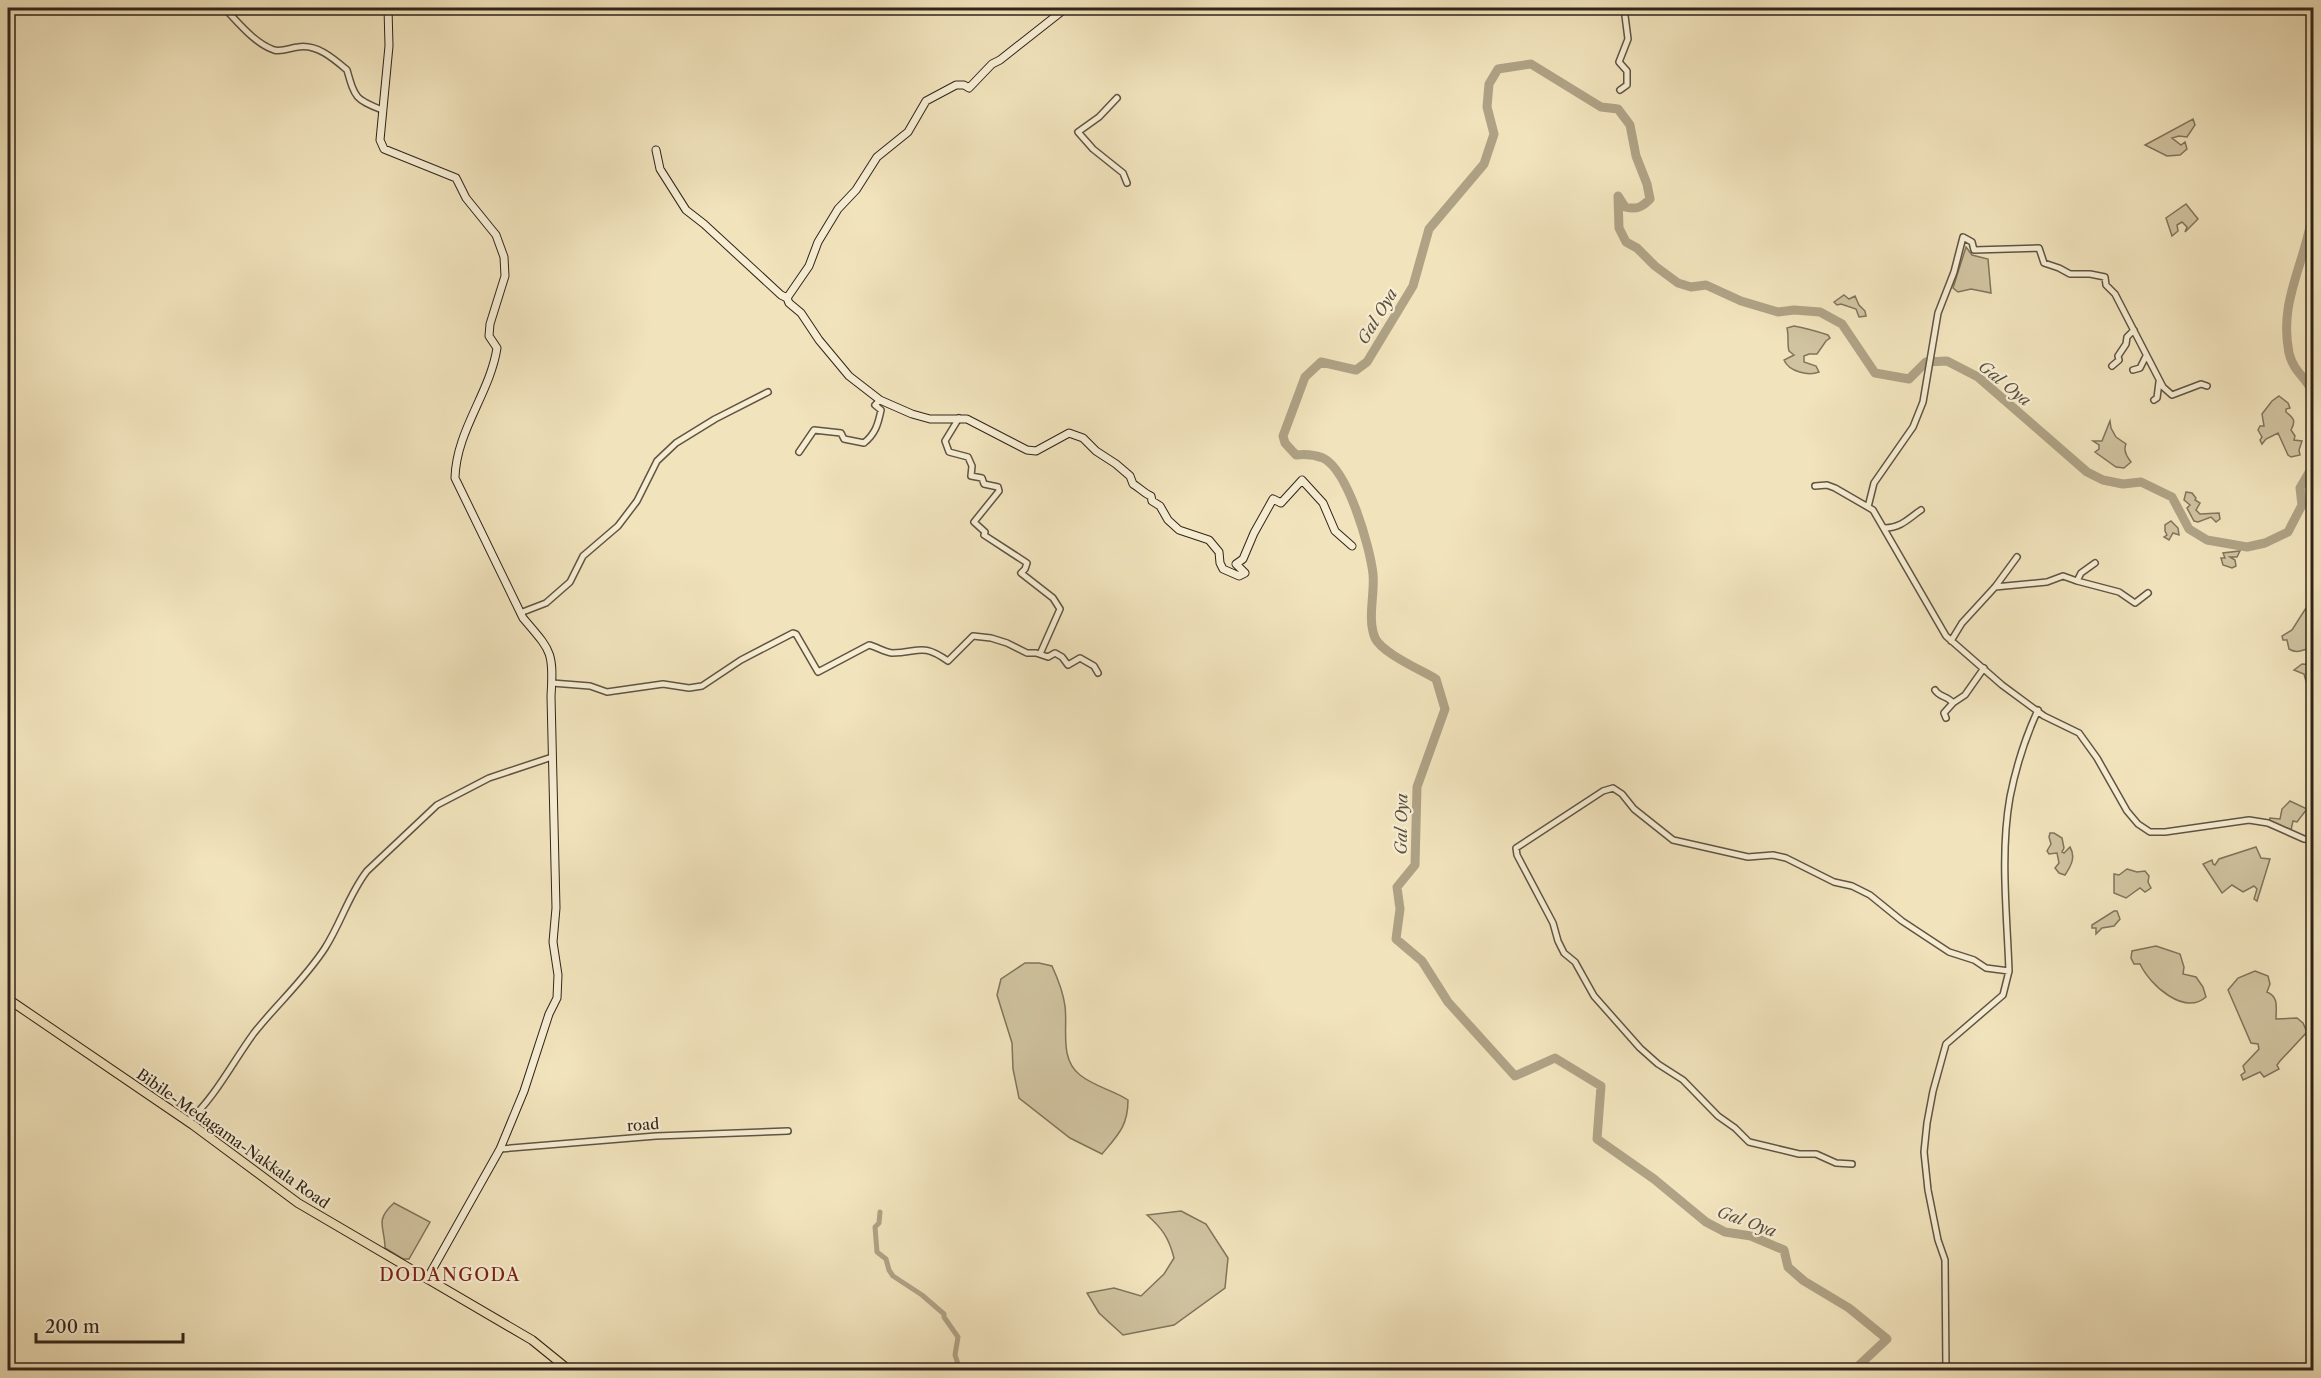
<svg xmlns="http://www.w3.org/2000/svg" width="2321" height="1378" font-family="'Libre Caslon Text',serif">
<style>
.green{fill:#d0c3a0;stroke:#80745c;stroke-width:1.5}
.lines{fill:none;stroke-linecap:round;stroke-linejoin:round}
.canal{stroke:#afa285;stroke-width:5}
.river{stroke:#afa285;stroke-width:9}
.street-casing{stroke:#605442;stroke-width:8}
.secondary-casing{stroke:#302419;stroke-width:9}
.primary-casing{stroke:#302419;stroke-width:10}
.street{stroke:#f6edd3;stroke-width:5}
.secondary{stroke:#f6edd3;stroke-width:7}
.primary{stroke:#f1e3bc;stroke-width:8}
.labels{text-anchor:middle;stroke-width:4.5;stroke-linejoin:round;paint-order:stroke}
.street-label{font-size:15px;fill:#302419;stroke:#f6edd3}
.water-label{font-size:16px;font-style:italic;fill:#5c503f;stroke:#f6edd3}
.quarter-label{font-size:18px;letter-spacing:1.5px;fill:#7a1f14;stroke:#f6edd3}
</style>
<rect width="100%" height="100%" fill="#f1e3bc"/>
<filter id="stains"><feTurbulence type="fractalNoise" baseFrequency=".00333" numOctaves="4"/><feColorMatrix values="0 0 0 0 .2 0 0 0 0 .09 0 0 0 0 .02 0 0 0 .5 -.17"/></filter>
<radialGradient id="worn" r=".72"><stop offset=".6" stop-color="#630" stop-opacity="0"/><stop offset="1" stop-color="#630" stop-opacity=".3"/></radialGradient>
<path class="green" d="M2193,119L2195,125L2187,137L2179,136L2172,138L2181,145L2185,142L2187,149L2180,155L2167,156L2145,145Z
M2186,204L2198,219L2185,232L2187,227L2182,222L2177,225L2178,231L2172,236L2166,218Z
M1966,247L1972,255L1988,259L1991,293L1971,289L1958,292L1953,288Z
M1844,295L1849,299L1855,296L1859,305L1865,311L1866,316L1859,317L1856,309L1841,304L1837,305L1834,302Z
M1794,326C1806,328 1816,331 1828,335L1830,338L1826,341L1817,354H1809L1804,356V362L1816,366L1819,372C1809,376 1789,372 1784,360L1794,355L1789,351C1787,344 1789,336 1787,328Z
M2279,396L2288,403L2290,408L2286,409V412C2294,418 2296,421 2291,430L2295,436L2294,440L2302,441L2299,450L2300,455L2291,457L2288,455L2278,433L2266,439L2262,444L2260,440L2262,437L2258,430L2260,426H2264L2262,414L2272,401Z
M2110,421L2111,428L2116,437L2126,444C2123,450 2127,457 2131,462L2124,468L2116,467L2095,452L2099,449V445L2093,441H2102Z
M2186,492L2192,493L2196,498L2195,500L2200,503L2196,510L2200,514L2219,513L2220,519L2216,522L2211,517L2198,522L2194,521L2187,508L2190,505L2184,500Z
M2171,521L2178,528L2179,535L2173,533L2169,540L2164,537L2167,535L2165,531V525Z
M2240,551L2237,557H2230L2235,560L2236,566L2232,568L2223,565L2221,558H2225L2223,553Z
M2313,607V648C2304,648 2299,655 2289,649L2287,640H2283L2282,636L2292,630L2306,608Z
M2302,664L2313,665V690L2308,688L2304,674L2294,670Z
M2290,801L2307,809L2297,822L2293,821L2291,830L2269,821L2270,818L2280,819L2282,809Z
M2050,833H2054L2062,838L2064,848L2062,852L2064,853L2070,847C2076,857 2071,866 2065,875L2059,873L2055,868L2059,863L2057,853L2049,854L2047,851L2051,844L2049,837Z
M2256,847L2261,858L2270,859L2257,901L2254,899L2257,889L2254,886L2243,892L2232,885L2222,893L2203,864L2212,860L2213,864L2215,865L2219,859Z
M2127,869L2137,872L2145,871L2149,876L2148,882L2151,888L2145,892L2140,888L2126,898L2114,893V874L2119,875Z
M2114,911H2117L2120,919L2114,926L2102,928L2096,934V928H2092V925Z
M2156,946L2180,954L2184,967L2183,974L2196,977L2203,987L2206,997C2184,1016 2150,985 2140,964H2134L2131,958L2132,951Z
M1025,963H1039L1052,966C1058,979 1063,991 1065,1006C1068,1028 1059,1059 1080,1075C1095,1087 1113,1090 1128,1100C1128,1126 1118,1135 1102,1154L1070,1138L1019,1098L1013,1069L1012,1043L997,995L1001,979Z
M2255,971L2268,976L2270,984L2267,992C2279,997 2276,1007 2276,1019L2297,1018L2303,1023L2307,1032L2280,1061L2277,1065L2279,1069L2264,1077L2260,1072L2243,1080L2241,1075L2245,1072L2243,1066L2259,1049L2258,1044L2251,1043L2228,990L2238,978Z
M394,1203L430,1222L409,1259H403L385,1248C385,1227 374,1221 394,1203Z
M1181,1211L1206,1224L1228,1258L1225,1288L1174,1325L1123,1335L1099,1313L1087,1293L1114,1288L1141,1296L1164,1274L1174,1258C1169,1238 1162,1228 1147,1215Z"/>
<g class="lines">
<path class="canal" d="M880,1212L879,1223L875,1227L877,1252L886,1259L889,1270L893,1276L922,1295L944,1314V1317L958,1337L955,1355L960,1370"/>
<path class="river" d="M2314,203C2312,213 2311,225 2308,235C2298,276 2280,308 2289,353C2294,374 2308,377 2314,396
M1854,1370L1887,1339L1849,1308L1804,1281L1788,1267L1784,1250L1751,1236L1725,1232L1706,1222L1654,1179L1597,1139L1601,1086L1555,1058L1515,1076L1448,1002L1422,961L1396,939L1400,909L1397,887L1415,865L1417,787L1445,709L1436,679C1421,670 1382,653 1375,638C1367,619 1375,594 1373,574C1370,547 1348,470 1323,458C1315,455 1304,454 1296,455L1285,443L1283,436L1305,377L1321,362L1356,370L1367,362L1413,286L1429,229L1484,164L1494,134L1487,107L1489,84L1498,69L1531,64L1601,107L1618,109L1630,125L1636,156L1647,184L1650,199C1642,207 1637,210 1625,207L1618,196L1619,228L1626,242L1637,248L1655,266L1678,283L1691,287L1706,285L1741,301L1778,312L1794,310L1820,312L1842,324L1875,373L1909,379L1926,362L1947,361L1978,377L2087,472L2103,480L2123,484L2141,482L2172,497L2189,529L2207,540L2247,547L2265,543L2288,532L2302,505L2300,488L2314,464"/>
<g class="street-casing">
<path id="street" d="M224,8C238,22 254,43 274,50C282,52 290,48 298,47C317,44 333,58 347,70C355,98 355,99 382,110
M1620,90L1627,85V71L1619,62L1628,39L1624,8
M1117,98L1099,117L1078,132L1093,149L1123,173L1127,183
M2112,366L2119,360L2118,356L2126,344L2127,337L2134,330
M2133,370L2140,368L2146,356
M2154,400L2157,398L2159,382
M959,418L945,441L949,452L968,457L972,466L971,476L982,478L984,484L998,487L999,491L974,522L985,532L984,535L1027,563L1025,569L1021,573L1053,598L1060,609L1040,654
M799,452L814,430L841,433L844,439L864,443C875,434 878,425 881,410L875,405L880,400
M1815,486L1827,485L1835,488L1873,510L1946,636L2002,685L2044,716L2079,733L2097,758L2127,811L2138,824L2150,832H2165L2249,820L2268,823L2304,839L2314,840
M1868,507L1874,483L1913,427L1923,402L1938,313L1954,272L1963,237L1972,242L1974,250L2039,248L2044,263L2059,268L2070,274H2090L2105,277L2106,285L2115,294L2163,387L2172,395L2201,384L2207,386
M1885,528C1901,528 1909,518 1921,510
M2077,581L2119,592L2135,603L2148,593
M1995,587L2047,582L2063,576L2077,581L2081,573L2095,563
M520,613L546,603L570,582L583,556L618,526L637,501L657,461L676,443L715,419L768,392
M1951,641L1962,623L1995,587L2017,557
M552,683L590,686L607,692L663,684L689,688L702,686L741,660L793,633L796,634L818,672L869,645C877,647 884,652 892,653C919,653 921,642 948,661L973,636L991,638L1007,643L1027,653H1036L1048,657L1055,653L1062,657L1068,665L1080,658L1094,666L1098,673
M1935,690C1939,697 1948,696 1953,703
M1946,718L1944,713L1953,703L1965,695L1984,668
M188,1122C216,1096 232,1063 254,1033C277,1004 305,979 325,948C341,923 349,894 367,871L437,805L489,778L552,757
M500,1149L656,1136L788,1131
M1852,1164L1836,1163L1816,1154H1799L1749,1142L1735,1128L1718,1116L1683,1080L1658,1064L1640,1048L1594,996L1575,962L1564,953L1558,941L1553,923L1517,855L1516,848L1603,791L1613,788L1622,794L1634,809L1673,840L1748,857L1773,855L1786,858L1834,882L1852,886L1870,895L1902,921L1949,952L1974,960L1986,968L2009,971
M1946,1370L1945,1260L1938,1240L1928,1190L1924,1152L1927,1123L1933,1091L1946,1044L2003,995L2009,971C2007,914 2000,853 2010,797C2016,767 2025,738 2038,710"/>
</g>
<g class="secondary-casing">
<path id="secondary" d="M388,8L389,46L380,140L384,149L456,178L466,198L496,235L504,257L505,276L490,324L489,336L497,348C490,393 456,431 455,478L523,618C551,651 554,651 551,696L556,908L553,942L558,975L557,998L549,1014L524,1091L500,1149L427,1279
M656,150L660,169L686,210L704,224L781,295L787,298L789,303L801,313L819,340L849,376L880,400L912,414L930,419H967L1027,450L1036,451L1069,433L1083,438L1096,451L1116,464L1130,476L1133,484C1140,488 1145,494 1151,496L1152,501L1160,506L1168,520L1179,530L1209,540L1219,552L1220,563L1223,569L1239,576L1245,573L1236,564L1243,559L1254,533L1273,499L1281,503L1302,480L1323,503L1335,531L1352,546
M787,298L809,266L818,242L838,209L856,190L877,157L908,132L926,101L956,85H964L969,88L992,64L1000,60L1066,8"/>
</g>
<g class="primary-casing">
<path id="primary" d="M8,999L193,1125L298,1203L532,1340L569,1370"/>
</g>
<use href="#street" class="street"/>
<use href="#secondary" class="secondary"/>
<use href="#primary" class="primary"/>
</g>
<g class="labels">
<g class="street-label">
<text transform="translate(643 1125) rotate(-4)" y="5">road</text>
<text transform="translate(233 1139) rotate(35)" y="5">Bibile-Medagama-Nakkala Road</text>
</g>
<g class="water-label">
<text transform="translate(1377 316) rotate(-59)" y="6">Gal Oya</text>
<text transform="translate(2005 383) rotate(39)" y="6">Gal Oya</text>
<text transform="translate(1401 824) rotate(-89)" y="6">Gal Oya</text>
<text transform="translate(1747 1221) rotate(20)" y="6">Gal Oya</text>
</g>
<g class="quarter-label">
<text x="450" y="1281">DODANGODA</text>
</g>
</g>
<rect width="2321" height="1378" fill="none" stroke="#f1e3bc" stroke-width="30"/>
<rect x="9" y="9" width="2303" height="1360" fill="none" stroke="#302419" stroke-width="3"/>
<rect x="15" y="15" width="2291" height="1348" fill="none" stroke="#302419" stroke-width="1.5"/>
<path d="M36 1333v9h147v-9" fill="none" stroke="#302419" stroke-width="3"/>
<text x="45" y="1333" font-size="18" fill="#302419" stroke="#f6edd3" stroke-width="4.5" paint-order="stroke">200 m</text>
<rect width="100%" height="100%" filter="url(#stains)"/>
<rect width="100%" height="100%" fill="url(#worn)"/>
</svg>
